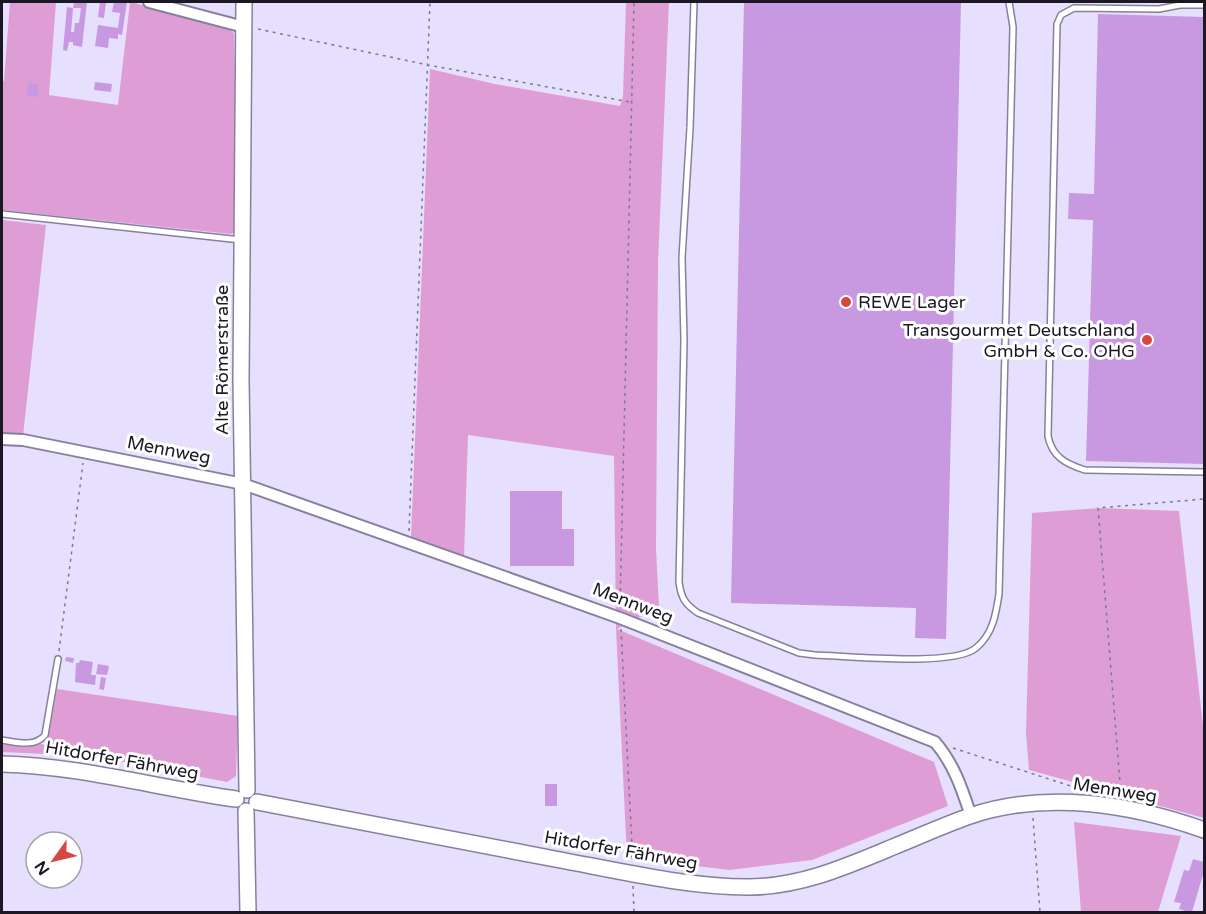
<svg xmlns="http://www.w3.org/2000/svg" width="1206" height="914" font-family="'Varela Round',sans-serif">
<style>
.green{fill:#de9ed5}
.building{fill:#c898e1;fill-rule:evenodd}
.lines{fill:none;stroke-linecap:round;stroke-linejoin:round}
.lane-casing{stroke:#87809c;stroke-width:8}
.street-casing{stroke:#87809c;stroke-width:14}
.secondary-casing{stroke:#87809c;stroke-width:18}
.path{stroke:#7d788d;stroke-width:1.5;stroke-dasharray:3 4.5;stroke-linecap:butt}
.lane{stroke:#fff;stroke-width:5}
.street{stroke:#fff;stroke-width:10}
.secondary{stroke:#fff;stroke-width:15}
.poi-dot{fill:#d64742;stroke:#fff;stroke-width:2}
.labels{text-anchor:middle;stroke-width:6;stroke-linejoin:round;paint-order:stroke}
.poi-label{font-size:18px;fill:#1b1823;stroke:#fff;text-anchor:start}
.street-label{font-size:18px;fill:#1b1823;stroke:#fff}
</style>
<rect width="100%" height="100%" fill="#e6dffe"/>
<path class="green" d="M10,2H56L49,95L118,105L130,2L224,26L234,33L237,231L231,234L2,210V82L4,81Z
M626,2H669L658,263L656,549L659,607L617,629L934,762L948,806L812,860L730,870L627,858L616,629L614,456L468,435L464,557L411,538L430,69L495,84L620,106L623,96Z
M2,220L46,225L23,436L2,433Z
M1100,508L1179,511L1204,735V818L1029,770L1026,733L1032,513Z
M57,689L238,716L236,776L227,782L56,749L48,738Z
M2,743L42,744L46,746L45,754L2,752Z
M1074,822L1181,836L1158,912H1081Z"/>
<path class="building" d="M74,2H87L82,47L73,45V42H69L67,51L63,50L67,7L73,8ZM73,8H81L79,23H75L74,32H71Z
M100,2H106L104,18L98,17Z
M114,2H127L122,35L118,34V39L109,38L108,48L95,46L98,25L118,28L120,13L112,12Z
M744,2H961L946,639L915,638L916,608L731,603Z
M1098,14L1204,17V464L1086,461L1093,220L1068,219L1069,193L1094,194Z
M95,82L112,84L111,92L94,90Z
M28,83L39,84L37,97L27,96Z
M510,491H562V529H574V566H510Z
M66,657L74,658L73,663L65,661Z
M80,660L93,662L91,675H96L95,685L75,682L76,663H79Z
M98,664L109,666L107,675L96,674Z
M101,677L106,678L104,690L99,689Z
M545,784H557V806H545Z
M1193,859L1204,862V871L1192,912H1189L1179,909L1181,903L1174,902L1184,870L1189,871Z"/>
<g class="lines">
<g class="lane-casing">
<path id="lane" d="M694,2L690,128L682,258L684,340L679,582C681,598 685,604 698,613L799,653L815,655C848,656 953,667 976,648C993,634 996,614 999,594L1013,27L1009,2
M1204,5H1180L1159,9L1074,8L1061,15L1057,24L1048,436C1052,457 1066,464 1085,470L1204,472
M2,214L241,240
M2,740C15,742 35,748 45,735L58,659"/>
</g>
<g class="street-casing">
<path id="street" d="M149,2L244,27
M2,439L23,440L243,484L620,618L935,742C954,764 962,789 971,816"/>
</g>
<g class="secondary-casing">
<path id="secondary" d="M244,2L241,380L247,790
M2,764C81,766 158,788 236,799
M257,802C356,820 455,840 555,859C615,870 686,887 748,887C800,887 845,867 893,847C918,837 944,825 970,816C1046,790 1131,804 1204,830
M246,811L248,912"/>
</g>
<path class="path" d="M258,29L428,65L630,102
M409,531L430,2
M620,606L634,2
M621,629L632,846L631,861
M59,651L83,463
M45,745L47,754
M953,748L1083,790
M1121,795L1098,508L1204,499
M1033,818L1040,912
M633,886L634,912"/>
<use href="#lane" class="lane"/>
<use href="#street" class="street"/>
<use href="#secondary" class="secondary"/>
</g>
<g class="poi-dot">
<circle cx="846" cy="302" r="6"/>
<circle cx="1147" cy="340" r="6"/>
</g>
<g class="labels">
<g class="poi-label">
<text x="858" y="308">REWE Lager</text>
<text x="1135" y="336" text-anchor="end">Transgourmet Deutschland<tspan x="1135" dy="21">GmbH &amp; Co. OHG</tspan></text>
</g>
<g class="street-label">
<text transform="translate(222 360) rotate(-90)" y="6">Alte Römerstraße</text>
<text transform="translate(169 450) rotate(11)" y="6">Mennweg</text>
<text transform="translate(633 603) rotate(21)" y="6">Mennweg</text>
<text transform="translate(122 760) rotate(10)" y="6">Hitdorfer Fährweg</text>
<text transform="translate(1115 790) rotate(9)" y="6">Mennweg</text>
<text transform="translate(621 850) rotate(10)" y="6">Hitdorfer Fährweg</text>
</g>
</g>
<rect width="1206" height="914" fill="none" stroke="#1b1823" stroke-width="6"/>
<g transform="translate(54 860) rotate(236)"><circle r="28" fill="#ffffff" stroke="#a4a3a7" stroke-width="1.5"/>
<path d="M0-4.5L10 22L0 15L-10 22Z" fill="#d64742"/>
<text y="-9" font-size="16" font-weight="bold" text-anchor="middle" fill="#1b1823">N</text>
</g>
</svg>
